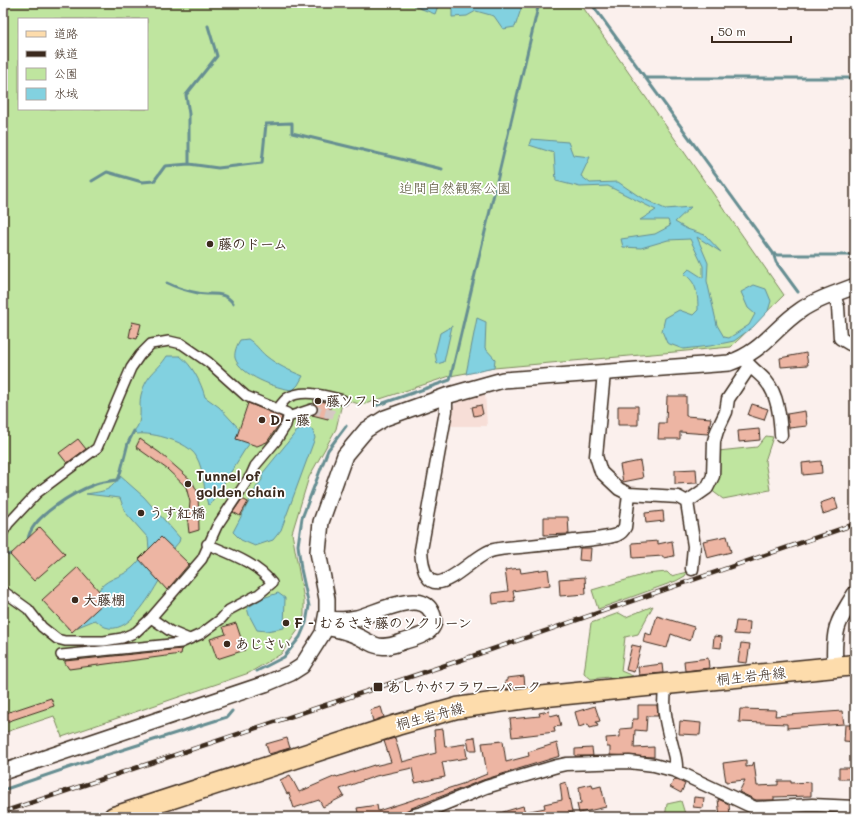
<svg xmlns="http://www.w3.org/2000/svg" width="858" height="820" font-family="Mali,'Klee One',sans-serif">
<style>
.built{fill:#f7ded7}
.green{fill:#bfe59f;stroke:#7d885e;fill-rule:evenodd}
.water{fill:#82d1e0;stroke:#668e92}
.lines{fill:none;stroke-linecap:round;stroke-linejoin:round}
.stream{stroke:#668e92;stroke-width:3}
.building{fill:#edb5a3;stroke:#3b2a1e}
.pedestrian-tunnel{stroke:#d5c8c4;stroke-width:9;stroke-dasharray:9 4.5;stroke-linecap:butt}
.pedestrian-casing{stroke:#3b2a1e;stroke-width:12}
.minor-casing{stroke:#3b2a1e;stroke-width:15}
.tertiary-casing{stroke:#3b2a1e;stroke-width:18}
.primary-casing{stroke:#3b2a1e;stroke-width:23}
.pedestrian{stroke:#fff;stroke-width:9}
.minor{stroke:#fff;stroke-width:12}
.tertiary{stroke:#fff;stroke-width:15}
.primary{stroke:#fddcac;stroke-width:20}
.rail-casing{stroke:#3b2a1e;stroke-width:4.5}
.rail{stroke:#fff;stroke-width:3;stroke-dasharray:9;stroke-linecap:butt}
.poi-dot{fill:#3b2a1e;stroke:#fff;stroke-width:1.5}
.labels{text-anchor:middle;stroke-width:3.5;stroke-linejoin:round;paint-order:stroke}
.park-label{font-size:14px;fill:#5c593e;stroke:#fff}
.poi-label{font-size:14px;font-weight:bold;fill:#3b2a1e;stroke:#fff;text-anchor:start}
.street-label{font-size:14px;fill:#3b2a1e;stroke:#fff}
</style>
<rect width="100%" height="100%" fill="#fbf0ed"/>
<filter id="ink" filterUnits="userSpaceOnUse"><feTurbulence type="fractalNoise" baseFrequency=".025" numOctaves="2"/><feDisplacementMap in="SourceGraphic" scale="8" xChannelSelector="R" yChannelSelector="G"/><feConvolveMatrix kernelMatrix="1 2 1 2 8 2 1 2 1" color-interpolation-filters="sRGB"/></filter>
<g filter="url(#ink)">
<path class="built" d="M485,391L487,426H449L453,408L457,401Z"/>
<path class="green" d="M3,3H580L784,295L731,347L494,368L450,376L362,405L343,399L336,429L309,477L292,533L304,600V615L301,626L281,654L249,673L62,737L54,716L3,733ZM19,19H147V109H19Z
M766,436L773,437L765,461L770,490L723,499L711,490L718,451L757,447Z
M667,572L671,576L687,572L685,576L676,581L598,609L592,590L646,574Z
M653,606L638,634L625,637L621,671L633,676V681L609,683V677L591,679L584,673L591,623L619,613L626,617Z
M681,801L686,817H665L667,804Z"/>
<path class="water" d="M418,3H439L435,14L414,6Z
M452,3H523L515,27L503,29L494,16L476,11L467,16L452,17Z
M531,139L568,142L573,155L590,157L581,176L590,183L618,182L640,197L665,209L691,207L675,222L687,229L705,235L721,252L697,237L708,263L707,281L717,325L724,337L729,338L749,325L755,314L748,308L741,292L754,285L766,289L771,301L768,311L753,327L734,341L710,346L683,349L667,343L662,331L665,318L679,310L693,315L698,310C698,295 697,282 684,274L689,269L703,278V266L690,239L668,240L641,248L623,247L621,239L655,234L670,226L668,220H640L656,210L608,186L580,187L556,181L554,153L529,145Z
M477,318L486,322L485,348L495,359L494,368L466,374Z
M452,326L444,362L437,364L435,353L440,333Z
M248,339C256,344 259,350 266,356C277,365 290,371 303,376L298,385L293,390C277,389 240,375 235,358C234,352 237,345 240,340Z
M167,356H180C192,365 201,382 205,397L219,407L246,436L253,439L244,451L211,504L208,505C203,489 205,472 196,456C188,442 153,432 137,434L134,431C144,421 138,407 141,395C147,373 157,372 167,356Z
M306,426L313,430L315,438L281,530L273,540L255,546L241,540L233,532L257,486L262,480V474L296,432Z
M119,475L144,497L180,538L179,542L173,549L165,542L144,564L159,581C150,596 128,636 105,627C102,626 99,622 95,620L78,627L67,628L97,594C103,578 120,579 132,568C138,563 143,555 149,549L148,538L125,512L120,498L86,494C103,491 112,492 119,475Z
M278,593L285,598L284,628L266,631L257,630L249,615L247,608L263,598Z"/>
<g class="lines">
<path class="stream" d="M591,3L773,253L777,255H855
M646,78H855
M189,164V114L186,95L217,56L208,26
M92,181L107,172L142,182L154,181L165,166L189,164L218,168L262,163L266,124L292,123V133L442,169
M773,253L776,262L798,292
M167,283C177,288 188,291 198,293C212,296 223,290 233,303
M375,406L450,380L539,3
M119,478L128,443L134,431
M28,540C30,517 76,491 96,484C102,482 110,481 117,480
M3,555L13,554
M257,671L284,657L300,637L306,623L309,606L301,569L298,545L302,518L328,450L346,426
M3,790L106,755L227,717L232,711"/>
</g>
<path class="building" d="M132,322L141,324L137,339L129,337Z
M806,353L808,365L781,367L780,358Z
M667,396H686V416L711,418L708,434L680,432V439H658L659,423H666Z
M314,400L331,403L328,419L312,415L318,410L314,403Z
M248,403L282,417L280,423L267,442L257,446L236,439Z
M752,404L768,409L764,420L748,415Z
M481,405L483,414L474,416L472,407Z
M618,406H638V425H618Z
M805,411L807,426L789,428L787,414Z
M759,429L760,440L739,442L738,431Z
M78,439L86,449L67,463L59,453Z
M140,439L160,453L192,481L198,493L199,530L189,533L188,524L190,502L186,487L167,469L136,447Z
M640,461L643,478L623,482L620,465Z
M821,461L822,473L803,475L802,463Z
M696,469L697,483L675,484V470Z
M835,498L838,509L823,514L820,503Z
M242,499L248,502L240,516L233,512Z
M663,511L664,521L646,523L645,513Z
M544,517H568L569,534L544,535Z
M40,527L65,554L34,581L10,555Z
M727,536L731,552L707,558L703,541Z
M161,537L189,564L167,590L139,559Z
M658,541V544L672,541L674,556L663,558V556L633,558L632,543Z
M580,548H591L590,561L579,560Z
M78,567L107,600L72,632L42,600Z
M520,568L521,573L548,569L550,585L513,591L515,601L493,604L492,593L508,591L505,570Z
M585,577L586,594L560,596L559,579Z
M657,616L694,627L690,641L671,634L667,648L643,642L645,633L651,635Z
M736,621L750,622L749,635L734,634Z
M236,623L245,650L217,659L210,639L226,634L223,627Z
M714,636L722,637L721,648L713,647Z
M741,643L750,644L747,663L738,662Z
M632,645L641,647L634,672L626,670Z
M182,649L181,654L69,669L65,663V661Z
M708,658L709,668L685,671L684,661Z
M662,664L663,673L639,675L638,667Z
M524,676L525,687L506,689L505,681H507V678Z
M51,698L54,706L3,723V714Z
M638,705H657L658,716H647L646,731L635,730L634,748L654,747V757L610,755V747H607L606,738L620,737V729L632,728L633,719H638Z
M595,706L600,721L596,722L598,726L590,728L588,724L579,727L575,712Z
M381,707L384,717L373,721L370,710Z
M740,709L776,710L775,716L842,711L844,724L787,728V724L739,722Z
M549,711L550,716L558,714L561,726L554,727L555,732L512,737L510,719L540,716L539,713Z
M680,721L701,723L700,735L679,734Z
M845,725H855V742L844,741Z
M443,729L445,747L465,744L467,758L442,762L445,777L415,783L412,768L376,776L340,789L344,796L323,807L319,800L294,808L289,793L287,794L280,780L290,775L299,792L336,776L337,777L374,765V766L391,762L384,741L395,738L402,762L436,753L434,730Z
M475,737L477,750H469L467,738Z
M287,738L290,748L269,754L266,744Z
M503,741L506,762L529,756L528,752L557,743L560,756L483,780L409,809L404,814L394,817H359L357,808L377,805L378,811L465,783L487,774L482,743Z
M592,748L593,756H575V749Z
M746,760V767L752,766L754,762L757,786L778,785V781H791V783L811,782V796L774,797V800H756L739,792L745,780L726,782L723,763Z
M839,768H850V779H839Z
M675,779L685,784L681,793L670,787Z
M566,782L572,812L552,817H494L493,815L523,806L525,812L545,808L544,804L562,800L560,784Z
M592,784L593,788L601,786L606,807L579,813L577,804L581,803L579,787Z
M694,797L704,798L703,808L693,807Z
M718,799L729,804L730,817H720Z"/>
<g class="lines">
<path class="pedestrian-tunnel" d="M312,409L339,416"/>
<g class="pedestrian-casing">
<path id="pedestrian" d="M277,410C280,406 283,401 287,398C303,388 327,396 343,400
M288,417L312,409
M3,532L8,524L37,493L97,448L131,368L140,355L151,344L169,341L182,344L208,362L246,396L287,413L288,417L286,425L276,441L255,466L251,475L217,526L202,559L151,618L136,632L122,638L104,641H65L57,639L42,627L28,609L3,591
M151,618L170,631L189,639
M61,655L181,643L201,634L221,619L229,610L259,594L272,583C257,563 230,554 207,544"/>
</g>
<g class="minor-casing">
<path id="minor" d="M834,295L838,307L840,338L850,344H855
M746,361C752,369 760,374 766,381C778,395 780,417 781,435
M604,373L596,456L601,472L619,489L629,494L678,497L687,502
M446,396V411L421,550C425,613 460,567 486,553C493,549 500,549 507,548C529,546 552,544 574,541C588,540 603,539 617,535C621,533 623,531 625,527L629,494
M687,502L707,488L713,476L714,441L717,431L726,412L728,399L750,366
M687,502L694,546L692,569
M666,685C661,706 667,726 672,746C674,754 677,762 676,771
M411,816L422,813L486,787L557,766L566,764L629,762L654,765L676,771L755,808L812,805L855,807"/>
</g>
<g class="tertiary-casing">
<path id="tertiary" d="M324,627C337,629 348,631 359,637C365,640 370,643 375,645C385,649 396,644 405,641C419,637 442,631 431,611C419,589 375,614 356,618C345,621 336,620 326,618
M835,667C833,630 836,624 855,594
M3,772L265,684L291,673L302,666L323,633L327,612V599L318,552L321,522L345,455L366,430L385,418L446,396L503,380L729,363C763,352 774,328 801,310C816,299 838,293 855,286"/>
</g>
<g class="primary-casing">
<path id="primary" d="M114,817L397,725L457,708L527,698L855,665"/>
</g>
<use href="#pedestrian" class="pedestrian"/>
<use href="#minor" class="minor"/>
<use href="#tertiary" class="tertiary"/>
<use href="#primary" class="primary"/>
<g class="rail-casing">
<path id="rail" d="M3,812L464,659L855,524"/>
</g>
<use href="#rail" class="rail"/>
</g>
</g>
<g class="poi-dot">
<circle cx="210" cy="244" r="4"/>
<circle cx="318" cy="401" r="4"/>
<circle cx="262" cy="420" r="4"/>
<circle cx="188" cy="484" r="4"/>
<circle cx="141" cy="513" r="4"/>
<circle cx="75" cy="600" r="4"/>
<circle cx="286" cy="623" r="4"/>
<circle cx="227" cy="644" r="4"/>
<rect x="373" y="682" width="10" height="10" rx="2"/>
</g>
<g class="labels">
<g class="park-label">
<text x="455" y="193">迫間自然観察公園</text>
</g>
<g class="poi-label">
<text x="218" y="249">藤のドーム</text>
<text x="326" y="406">藤ソフト</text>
<text x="270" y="425">D - 藤</text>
<text x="196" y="481">Tunnel of<tspan x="196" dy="16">golden chain</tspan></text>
<text x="149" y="518">うす紅橋</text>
<text x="83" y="605">大藤棚</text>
<text x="294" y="628">F - むるさき藤のソクリーン</text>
<text x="235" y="649">あじさい</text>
<text x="387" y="692">あしかがフラワーパーク</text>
</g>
<g class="street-label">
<text transform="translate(751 676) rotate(-6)" y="5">桐生岩舟線</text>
<text transform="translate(430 716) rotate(-15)" y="5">桐生岩舟線</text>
</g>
</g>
<rect width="858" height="820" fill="none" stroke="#fff" stroke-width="16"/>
<rect x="8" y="8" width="842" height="804" fill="none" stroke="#3b2a1e" stroke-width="1.5" filter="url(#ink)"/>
<rect x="18" y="18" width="130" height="92" fill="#ffffff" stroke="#b1aaa5"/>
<rect x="26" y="31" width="20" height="6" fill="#fddcac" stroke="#b1aaa5"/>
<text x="54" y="38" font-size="12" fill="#3b2a1e">道路</text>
<rect x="26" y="51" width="20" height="6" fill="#3b2a1e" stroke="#b1aaa5"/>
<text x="54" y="58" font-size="12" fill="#3b2a1e">鉄道</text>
<rect x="26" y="68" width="20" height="12" fill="#bfe59f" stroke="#b1aaa5"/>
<text x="54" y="78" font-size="12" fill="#3b2a1e">公園</text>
<rect x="26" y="88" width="20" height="12" fill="#82d1e0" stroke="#b1aaa5"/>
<text x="54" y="98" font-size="12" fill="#3b2a1e">水域</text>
<path d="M712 36v6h79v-6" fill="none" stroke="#3b2a1e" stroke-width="2"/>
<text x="718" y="36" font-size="12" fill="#3b2a1e" stroke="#ffffff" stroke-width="3" paint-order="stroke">50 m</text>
</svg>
